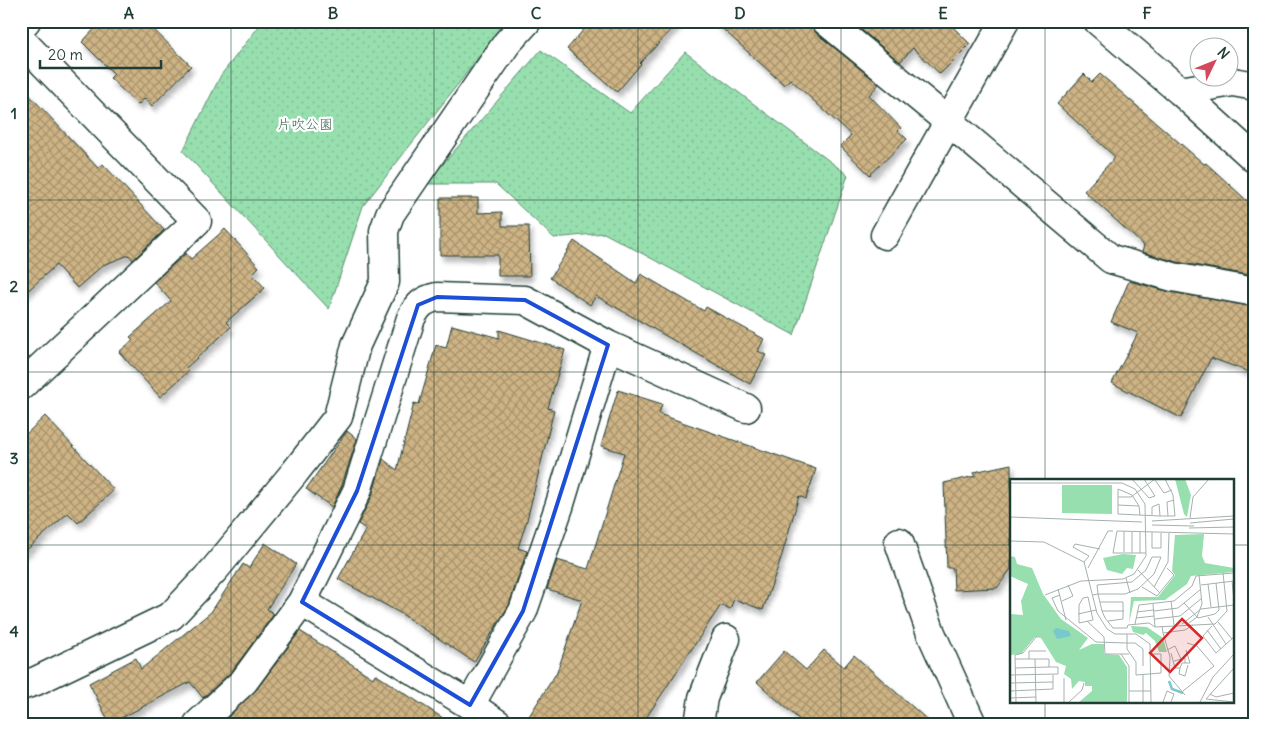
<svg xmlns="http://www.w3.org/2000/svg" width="1276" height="745" font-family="Delius,'Klee One',sans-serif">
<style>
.park{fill:url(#park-dots);stroke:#5b8e71}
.building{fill:url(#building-cross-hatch);stroke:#1f3d34;filter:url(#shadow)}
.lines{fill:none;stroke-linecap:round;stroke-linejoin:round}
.street-casing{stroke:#1f3d34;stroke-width:31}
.secondary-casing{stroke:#1f3d34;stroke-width:31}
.street{stroke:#fff;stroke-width:28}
.secondary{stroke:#fff;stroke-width:28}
.marked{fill:none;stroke:#1d4ed8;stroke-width:4;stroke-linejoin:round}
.grid{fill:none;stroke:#1f3d34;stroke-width:1;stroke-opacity:0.55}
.labels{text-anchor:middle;stroke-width:4.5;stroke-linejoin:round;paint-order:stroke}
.park-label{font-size:14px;fill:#3d6652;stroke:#fff}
.inset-river{fill:none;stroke:#77c9cd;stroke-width:2.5}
.inset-road{fill:none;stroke:#a5b1ae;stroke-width:1}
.view{fill:#d62828;fill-opacity:0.15;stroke:#d62828;stroke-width:2.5}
.inset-edge{fill:none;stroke:#1f3d34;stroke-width:2.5}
.neatline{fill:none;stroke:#1f3d34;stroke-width:2}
.grid-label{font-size:16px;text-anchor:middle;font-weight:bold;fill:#1f3d34}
</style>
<defs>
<pattern id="park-dots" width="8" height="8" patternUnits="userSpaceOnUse" patternTransform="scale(1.25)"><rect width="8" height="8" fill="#97dfae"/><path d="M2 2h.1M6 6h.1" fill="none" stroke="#82c096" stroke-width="1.8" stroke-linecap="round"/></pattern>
<pattern id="building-cross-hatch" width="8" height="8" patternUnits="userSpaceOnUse" patternTransform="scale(1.25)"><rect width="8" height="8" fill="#ceb384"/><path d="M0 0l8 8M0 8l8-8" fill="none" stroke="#a7936d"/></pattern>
<filter id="shadow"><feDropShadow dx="3" dy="5.5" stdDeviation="2.5" flood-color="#0004"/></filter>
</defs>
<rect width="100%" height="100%" fill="#fff"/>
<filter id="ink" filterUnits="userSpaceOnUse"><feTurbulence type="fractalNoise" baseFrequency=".02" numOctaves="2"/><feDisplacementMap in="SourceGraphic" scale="10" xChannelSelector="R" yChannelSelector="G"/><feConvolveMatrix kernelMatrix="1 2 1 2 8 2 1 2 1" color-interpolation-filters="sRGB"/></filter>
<g filter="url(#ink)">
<path class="park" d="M263,21H507L363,206L329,309L183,151L221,75Z
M541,50L630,113L685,52L848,175L794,335L604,233L554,238L496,184H426Z"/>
<path class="building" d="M102,21H145L191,66L152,106L145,98L138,105L110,78L114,74L82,42Z
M591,21H680L640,63L641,64L617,92L567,49Z
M714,21H811L812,27L816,33L879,84L869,95L901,128L898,131L907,139L870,175L840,146L851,135L790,79L784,85Z
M851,21H947L970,44L940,74L913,48L900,62Z
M1084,74L1092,82L1100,74L1204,164L1206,163L1255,208V276L1177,262L1142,252L1144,246L1084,191L1115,157L1057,104Z
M21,86L98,168L103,164L164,230L133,260L129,255L103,265L77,288L56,265L21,297Z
M440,198H478V213L502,212V226H529L530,276H498V255H440Z
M225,229L259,267L252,274L265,288L226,322L231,327L186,368L189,371L160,397L119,352L133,340L130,337L171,301L154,282L186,253L191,259Z
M574,241L636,283L641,274L704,311L706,307L764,339L758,351L766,355L750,384L596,296L590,305L550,278Z
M1129,281L1170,292L1255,307V374L1211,358L1181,418L1112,383L1138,333L1111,322Z
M452,325L499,338V330L565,350L548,408L554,410L527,520L518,548L527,551L509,605L474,662L400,613L338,579L366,529L358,524L372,496L383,459L397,470L414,403L419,404L436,345L446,348Z
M618,390L662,404L659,414L816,469L806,499L799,496L782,555L763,610L734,599L730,609L721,605L642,724H524L555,675H556L582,600L547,589L557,560L588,569L624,453L601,446Z
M45,416L114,490L78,523L68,513L21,555V439Z
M347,431L357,439L342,485L332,507L306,489Z
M1011,464V569L997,588L954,590L953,568H947L944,483L975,476L974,472Z
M265,543L296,564L267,609L274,614L232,671L203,698L190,682L110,724L89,683L136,658L141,669L211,612L243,564L249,568Z
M300,631L373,678L375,674L452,724H224L223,722L256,690Z
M824,650L844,667L854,655L932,724H804L757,682L784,651L806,670Z"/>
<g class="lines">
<g class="street-casing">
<path id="street" d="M826,21L949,122L1111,259L1173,277L1255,292
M1098,21L1180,91L1255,159
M21,40L197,221L21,386
M1180,91L1233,82L1255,86
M885,235L1005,21
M608,345L746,408
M899,542L931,633L972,724
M302,602L470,705L498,724
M21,686L36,681L171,616L215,569L295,472L338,417L356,345L385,282L384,231L390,214L507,43L527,21
M198,724L244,681L302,602L357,491L411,318C418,305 423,300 437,297L525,300L608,345L559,507L523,611L470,705
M699,724L703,698L726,639"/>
</g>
<g class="secondary-casing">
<path id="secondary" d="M21,26L26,21"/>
</g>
<use href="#street" class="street"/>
<use href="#secondary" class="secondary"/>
</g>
</g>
<path class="marked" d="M437,297L525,300L608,345L523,611L470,705L302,602L357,491L418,305Z"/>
<path class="grid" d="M231,21V724M434,21V724M638,21V724M841,21V724M1045,21V480M21,200H1255M21,372H1255M21,545H1011M1232,545H1255M1045,701V724"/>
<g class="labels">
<g class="park-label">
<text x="305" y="129">片吹公園</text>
</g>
</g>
<g transform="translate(1010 479)">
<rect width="224" height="224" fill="#fff"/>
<path d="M113,75L126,76L123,90L117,89L112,95L97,91L93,79Z" fill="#97dfae"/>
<path d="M165,0H175L181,16L177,38L174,35ZM0,77L5,78L7,85L22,89L33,115L51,140L78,159L69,171L82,165H94V175L109,176L117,188V223H69L82,212V207H75V203L69,202L62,210L61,200L54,195L56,187L46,183L31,159L25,158L11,175L1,176L0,190V135L13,136L11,122L18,105L0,97Z" fill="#97dfae"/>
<path d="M52,6H102V35L52,34ZM194,55L192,77L195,84L224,89V93L181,97L177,105L155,121L124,122L119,144L121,118H148L165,96L162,92L165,56ZM121,147L137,148L153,159L157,173H149L145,162L136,154L133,156L123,153Z" fill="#97dfae"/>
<path d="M46,149L59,152L61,157L47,160L43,152Z" fill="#77c9cd"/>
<path class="inset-river" d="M159,202L162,210L173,214"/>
<path class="inset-road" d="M122,0L139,19L145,17L134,0M145,1L154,14L162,11M0,4H112L125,10L135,25L136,77L124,95L113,100L71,102L35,116M108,18H121L145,0M108,26L129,27M130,36L129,27L122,16L108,10V35L150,37H165L163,16L155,0M142,36V28L149,25L150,37M158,37L157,23L164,21M0,38L132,43M180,39L183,18L199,0M142,42L224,37M180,44L224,40M142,46L184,47M179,49L224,48M114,52V73M122,53V74M142,53V69H151V54M0,62L34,63L74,83L87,134L97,150L105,155H126L140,165L141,223M130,74V53M136,74H103L107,52L224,55M74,83L79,77L63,68L65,65L90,70M78,89L98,52H103M128,91L150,114M116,99L120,114M222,102L224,121M198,105L201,128M191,106L224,102M132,108L147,117L164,96L157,89M144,108L158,83L159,54M48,110L56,141M50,116L42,119L48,132L86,163L117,164V170L126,183V196M83,116L88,115H115L128,110L144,95L151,78H142L136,91L122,103L87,106L88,115L92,132L95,139L103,149H117M78,118L83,141L69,144V126L73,119ZM52,122L63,117L58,106M161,122L164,146M90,123H113V140L98,142M174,124L188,139L205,135L209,131L206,104M143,125L145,148M92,132H114M144,132L168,129L191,110M127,133L143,131M68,135L86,131M198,138L216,165M126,139L144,137M145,140L170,137L192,119M77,142L94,158L95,175H119M208,143L222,160M179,144L187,138L192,125L189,96M125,145L129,126L164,122L182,107L186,97L224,94M172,145L191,130L224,126M152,147L153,154L175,151L183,146M202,147L193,157L206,174L224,158M117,149L118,146L139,144L145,148L205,145L217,132L213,94M197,151L211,170M153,154L160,178L159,197L175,216M117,155V164H125L133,170V187M157,171L165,167L171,180M161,174L165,189H170L169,195L175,197L178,186M111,175L119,187V223M19,180V172H36M25,180L26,223M164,182L175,179V184M5,189L39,188M170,189L172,184H180L176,171M0,196L48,195V188H39V180H5M126,196L151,194V175H141M133,196V223M54,199V223M0,204L43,203M0,212L43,210V196M119,212H141M173,212L204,187L187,167L177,164M200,215L206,218L224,214M0,219L26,218M196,220L224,189M196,220L224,223M6,223L5,176L13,174L27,157M59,223L72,211L74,204M153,223L157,212L164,215L161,223M190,223L203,198L224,175"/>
<path class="view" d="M172,140L192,159L160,193L140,174Z"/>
<rect width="224" height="224" class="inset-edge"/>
</g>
<rect width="1276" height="745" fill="none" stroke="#fff" stroke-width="55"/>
<g transform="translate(1214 62) rotate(47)"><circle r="24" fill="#ffffff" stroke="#a5b1ae"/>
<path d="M0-4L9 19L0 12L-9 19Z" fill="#d1495b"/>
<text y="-8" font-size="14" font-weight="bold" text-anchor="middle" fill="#1f3d34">N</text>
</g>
<path d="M40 60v8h121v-8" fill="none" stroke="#1f3d34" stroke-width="2.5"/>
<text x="48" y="60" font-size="15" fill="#1f3d34" stroke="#ffffff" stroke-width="4" paint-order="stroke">20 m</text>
<rect x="28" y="28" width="1220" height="690" class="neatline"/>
<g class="grid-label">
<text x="129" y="19">A</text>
<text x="333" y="19">B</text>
<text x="536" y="19">C</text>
<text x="740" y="19">D</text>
<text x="943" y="19">E</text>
<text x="1147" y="19">F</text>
<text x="14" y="119">1</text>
<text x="14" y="292">2</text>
<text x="14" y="464">3</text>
<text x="14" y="637">4</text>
</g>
</svg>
